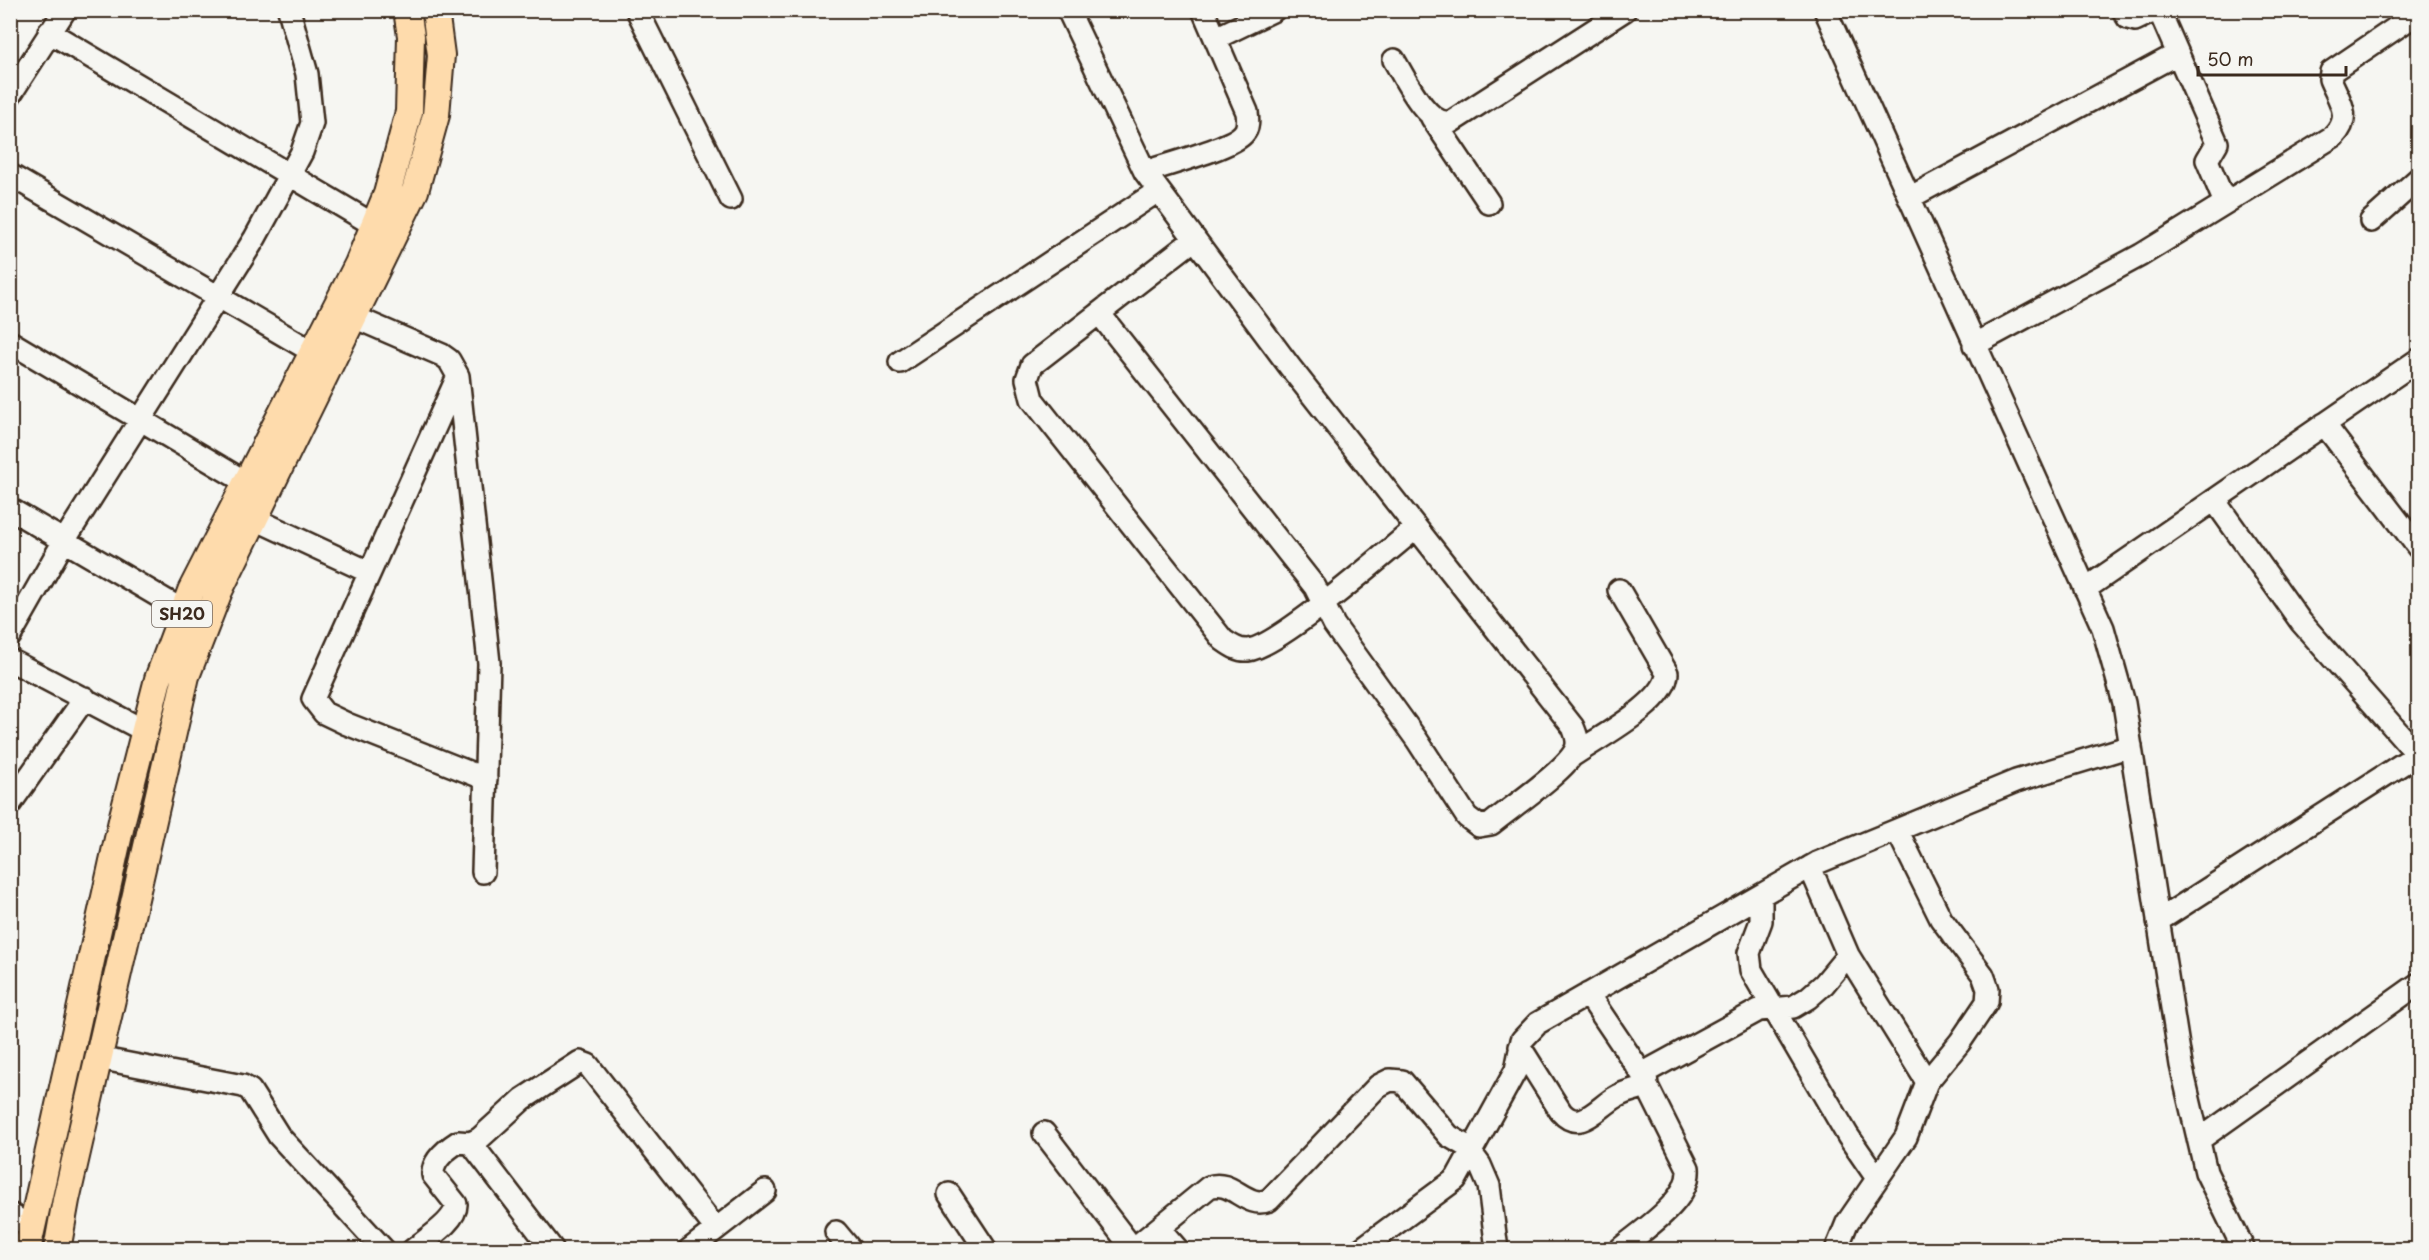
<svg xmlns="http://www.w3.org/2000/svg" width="2429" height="1260" font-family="'Playpen Sans',sans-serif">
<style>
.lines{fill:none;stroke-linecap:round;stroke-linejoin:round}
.minor-casing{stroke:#3b2a1e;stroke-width:26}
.major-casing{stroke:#3b2a1e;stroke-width:30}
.minor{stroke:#f6f6f2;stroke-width:21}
.major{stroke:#fedbac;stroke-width:26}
.labels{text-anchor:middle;stroke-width:4.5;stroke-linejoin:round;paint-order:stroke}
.shield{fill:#f6f6f2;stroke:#73675e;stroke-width:1.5}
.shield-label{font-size:16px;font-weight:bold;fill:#3b2a1e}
</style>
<rect width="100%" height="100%" fill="#f6f6f2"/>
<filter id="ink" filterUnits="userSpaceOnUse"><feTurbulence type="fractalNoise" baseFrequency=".0167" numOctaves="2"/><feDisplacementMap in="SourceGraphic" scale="12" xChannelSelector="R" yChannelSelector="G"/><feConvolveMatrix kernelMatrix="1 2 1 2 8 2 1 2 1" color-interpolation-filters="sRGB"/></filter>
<g filter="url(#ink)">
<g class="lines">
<g class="minor-casing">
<path id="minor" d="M637,10L731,199
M1068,10L1145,172L1290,367L1573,727C1576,734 1579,741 1576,749C1567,770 1510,808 1491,824L1479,826L1467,817L1417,740L1334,625L1315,587L1099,313
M1825,10L2103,628L2124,703L2181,1065L2206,1172L2244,1250
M2123,10L2128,18L2135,20L2154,11L2161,15L2217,143L2207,160L2225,203
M49,32L374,225
M1216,38L1274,10
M1394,60C1405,78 1427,127 1451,122L1625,10
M10,95L65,10
M1432,118L1489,203
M1145,172C1165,165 1231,148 1243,134C1249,128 1248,120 1247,112L1203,10
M10,175L313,352
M1909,198L2177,54
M2371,221L2418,179
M1195,239L1032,365L1027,379L1032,399L1223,640C1230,645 1238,651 1248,650C1279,647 1386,552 1416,528
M354,317L442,355L449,360L458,376L489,663L483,872
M10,342L247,483
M1974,345L2141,255L2334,136C2353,116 2339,101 2330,79L2331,72L2418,13
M900,362L1158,191
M458,376L313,699L324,713L347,724L486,779
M2324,424L2418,547
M2214,500L2301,622L2418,755
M10,509L184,611
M255,519L369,572
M2085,589L2418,360
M10,636L64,541L255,238L302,152L312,123L307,74L289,10
M10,660L145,731
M1572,756C1596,739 1667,703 1667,673L1619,590
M10,804L85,698
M1810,867L1848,955L1927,1082
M1761,895V921L1749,953L1751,970L1848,1136L1877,1178
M2158,921L2418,754
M1588,994L1646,1080
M1520,1047L1561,1112C1580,1134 1598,1107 1616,1097C1625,1091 1637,1089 1647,1086
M98,1058L243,1086L250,1090L279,1136L384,1250
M1044,1133L1133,1249
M2199,1140L2418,984
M471,1143L553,1250
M949,1194L986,1250
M10,1214L32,1228
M1159,1228L1178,1250
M836,1232L851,1250
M413,1250C426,1239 457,1221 456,1204L433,1175C432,1161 447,1149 458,1142L471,1143L479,1139L523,1099L580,1062L588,1065L716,1229
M689,1250L765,1191
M1132,1250L1209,1187C1232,1178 1246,1210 1269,1200L1378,1086L1390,1080L1402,1081L1449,1136L1466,1146L1480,1165L1489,1186L1497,1250
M1360,1250L1456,1179L1516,1070L1522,1040L1538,1023L1817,863L2016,781L2131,746
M1619,1250C1642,1230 1691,1201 1688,1168L1647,1086L1646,1075L1649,1070L1759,1010L1793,1007L1808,998L1824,984L1848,955
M1836,1250L1847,1223L1906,1137L1927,1082L1960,1042L1987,1002L1988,989L1983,975L1941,919L1897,830"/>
</g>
<g class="major-casing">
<path id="major" d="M27,1250L123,816L158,679L191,591L358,264L387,194L409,112L411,36L407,10
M57,1250L66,1200L186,676L219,591L415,191L436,115L441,55L435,10"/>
</g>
<use href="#minor" class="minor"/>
<use href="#major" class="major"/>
</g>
</g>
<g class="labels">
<rect class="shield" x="152" y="601" width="60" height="26" rx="4.5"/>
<g class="shield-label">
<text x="182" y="620">SH20</text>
</g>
</g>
<rect width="2429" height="1260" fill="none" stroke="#f6f6f2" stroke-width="36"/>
<rect x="18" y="18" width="2393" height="1224" fill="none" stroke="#3b2a1e" stroke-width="2" filter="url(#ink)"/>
<path d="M2198 66v9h148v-9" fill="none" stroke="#3b2a1e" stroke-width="3"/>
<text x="2207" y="66" font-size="18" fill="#3b2a1e" stroke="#f6f6f2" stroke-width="4.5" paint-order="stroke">50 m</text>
</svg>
